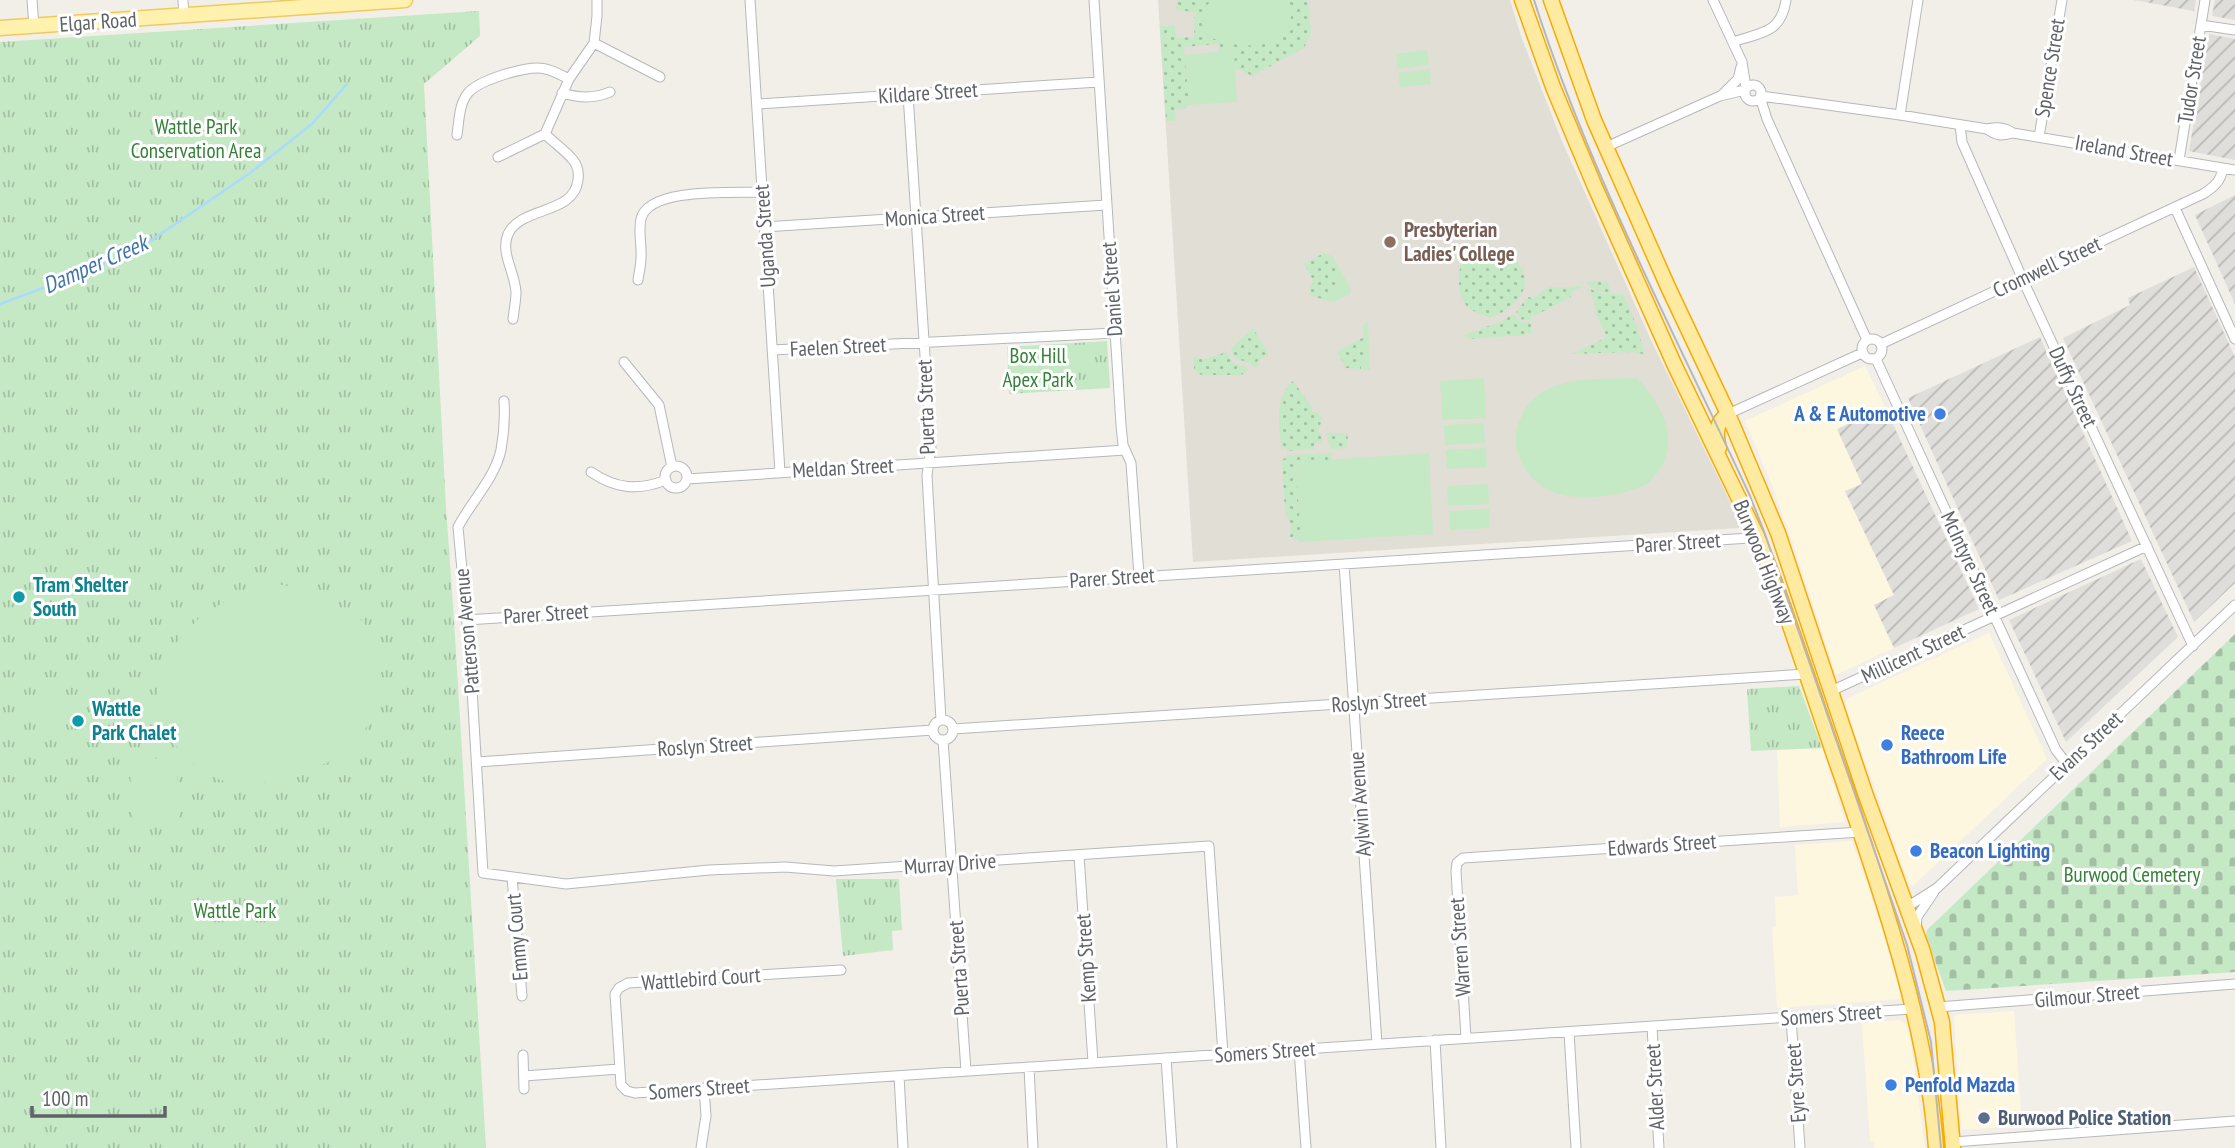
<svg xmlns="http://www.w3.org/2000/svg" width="2235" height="1148" font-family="'PT Sans Narrow',sans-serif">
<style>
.commercial{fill:#fef7e0}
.industrial{fill:url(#industrial-furrows)}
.education{fill:#e1ded6}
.grass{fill:url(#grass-dots)}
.cemetery{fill:url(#cemetery-stones)}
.park{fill:url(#park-tufts)}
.garden{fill:#c5e8c5}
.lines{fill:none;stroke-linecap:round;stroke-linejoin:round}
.stream{stroke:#aadaff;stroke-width:2.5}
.minor-casing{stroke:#b5b8bc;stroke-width:11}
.primary-casing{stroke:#f2c960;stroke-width:17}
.trunk-casing{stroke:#f9ab00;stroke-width:17}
.minor{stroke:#fff;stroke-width:9}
.primary{stroke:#fff2af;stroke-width:14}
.trunk{stroke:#feeaa1;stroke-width:14}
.tram{stroke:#b6b7b8;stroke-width:2}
.education-dot{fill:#8d6e63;stroke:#fff;stroke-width:2.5}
.shop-dot{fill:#3f7fe0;stroke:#fff;stroke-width:2.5}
.culture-dot{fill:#0f9aa8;stroke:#fff;stroke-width:2.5}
.service-dot{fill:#5c6f8a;stroke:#fff;stroke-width:2.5}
.labels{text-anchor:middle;stroke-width:6;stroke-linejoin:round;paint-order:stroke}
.street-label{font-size:21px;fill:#5f6368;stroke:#fff}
.park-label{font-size:21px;fill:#348238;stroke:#fff}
.education-label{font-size:21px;font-weight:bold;fill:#785e54;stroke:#fff;text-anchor:start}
.shop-label{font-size:21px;font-weight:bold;fill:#366cbe;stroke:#fff;text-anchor:start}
.culture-label{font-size:21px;font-weight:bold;fill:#0d838f;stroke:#fff;text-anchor:start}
.service-label{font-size:21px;font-weight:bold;fill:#4e5e75;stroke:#fff;text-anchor:start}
.water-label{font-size:23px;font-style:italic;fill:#4174aa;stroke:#fff}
</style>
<defs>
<pattern id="industrial-furrows" width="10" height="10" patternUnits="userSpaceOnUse" patternTransform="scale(1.75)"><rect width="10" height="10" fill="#e0deda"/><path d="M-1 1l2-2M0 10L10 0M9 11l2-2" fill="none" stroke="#b9b8b5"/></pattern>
<pattern id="grass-dots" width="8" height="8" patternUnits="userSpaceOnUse" patternTransform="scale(1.75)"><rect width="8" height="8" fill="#c5e8c5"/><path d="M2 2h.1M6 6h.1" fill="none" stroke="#a3c0a4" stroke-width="1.8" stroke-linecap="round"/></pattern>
<pattern id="cemetery-stones" width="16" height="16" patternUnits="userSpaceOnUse" patternTransform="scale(1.75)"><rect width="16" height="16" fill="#c5e8c5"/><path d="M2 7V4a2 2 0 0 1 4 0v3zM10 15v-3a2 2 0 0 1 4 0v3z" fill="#a3c0a4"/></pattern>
<pattern id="park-tufts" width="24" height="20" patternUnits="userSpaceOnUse" patternTransform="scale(1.75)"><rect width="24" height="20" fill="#c5e8c5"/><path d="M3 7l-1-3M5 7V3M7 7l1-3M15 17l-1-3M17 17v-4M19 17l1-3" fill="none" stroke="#a3c0a4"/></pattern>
</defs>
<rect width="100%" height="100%" fill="#f1efe8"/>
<path class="commercial" d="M1865,366L1885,407L1837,429L1862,484L1845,492L1894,596L1874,605L1894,648L1836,675L1795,549L1772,485L1745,421Z
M1989,633L2047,759L1913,886L1909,884L1845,705L1848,698Z
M1822,748L1845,822L1780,827L1777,750Z
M1852,841L1880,922L1901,999L1777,1008L1772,928L1776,927L1775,897L1798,895L1795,845Z
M2014,1011L2022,1126L1961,1130L1954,1017L1956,1015Z
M1900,1020L1906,1024L1911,1043L1925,1148H1874V1141H1870L1862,1023Z"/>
<path class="industrial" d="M2134,0H2196L2194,11Z
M2215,0H2235V20L2212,16Z
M2209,34L2235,39V160L2189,151Z
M2235,195V304L2195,215Z
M2194,267L2235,357V583L2194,622L2063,338L2130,305L2128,298Z
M2040,337L2132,541L1999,600L1908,398Z
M1885,407L1979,609L1894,648L1874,605L1894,595L1845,491L1862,484L1837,429Z
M2141,559L2178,637L2066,742L2009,620Z"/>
<path class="education" d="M1158,0H1510L1521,36L1561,139L1650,338L1741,524L1739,528L1193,562Z"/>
<path class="grass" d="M1177,0H1308L1311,33L1304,48L1252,76L1239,69H1235L1233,50L1219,52L1218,44L1184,47L1189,105L1185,108L1175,110L1176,121H1166L1160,26H1175L1176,38L1194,37L1195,12L1176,10Z
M1491,246C1514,252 1537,276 1518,299C1511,308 1501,313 1491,318C1468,310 1460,306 1459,281C1459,255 1467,251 1491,246Z
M1324,253L1332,256L1341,271L1333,294L1326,300L1311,296L1309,292L1313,280L1304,264Z
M1607,281L1611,293L1600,292L1587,284V282Z
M1573,286H1585L1572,291L1571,297L1536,315H1531V321L1520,319L1516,312L1528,297L1532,298C1538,296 1542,290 1548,288C1556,285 1564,289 1573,286Z
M1587,288L1603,294H1623L1638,329L1644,354L1632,352L1572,354L1607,337L1596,314L1593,297Z
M1513,314L1521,322L1531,323V333H1525V335L1469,339L1468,336L1459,337L1502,321Z
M1253,328L1269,355L1257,361L1259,365L1254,368L1250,363L1234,358L1231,348Z
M1364,337L1365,365H1361V369L1346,368L1337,352Z
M1227,352L1233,363L1246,367L1249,370L1241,375H1201L1194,369V357L1204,359Z
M1293,381L1313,408L1311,410L1314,413L1317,411L1322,419L1318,432L1322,434V443L1314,444V449L1287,451V448L1281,449C1280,425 1273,398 1293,381Z
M1326,433H1348L1347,448L1330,449Z
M1332,453V460L1296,462L1301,542L1290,537L1291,524L1285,512L1282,459L1287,458V455Z"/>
<path class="cemetery" d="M2235,634V972L1946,991L1926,936L1927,930Z"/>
<path class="park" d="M479,11L480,36L424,84L446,508L454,620L486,1148H0V42Z
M1107,341L1110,388L1009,394L1007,347Z
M1799,686L1822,748L1751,751L1747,689Z
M836,879H899L902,930L892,931L893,950L843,956Z"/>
<path class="garden" d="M1212,0H1286C1304,37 1270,48 1240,45C1228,44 1217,40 1206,36C1200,22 1200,11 1212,0Z
M1234,50L1237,102L1189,105L1185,55Z
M1427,50L1429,65L1398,69L1396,54Z
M1430,69L1431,84L1400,87L1398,73Z
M1341,271L1351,290L1350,294L1334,302L1326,300L1333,294Z
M1368,322L1370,370L1361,369V365L1365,364L1363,325Z
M1484,378L1486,418L1442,420L1440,381Z
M1637,378C1664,407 1685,447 1650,481C1643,488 1626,492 1616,494C1582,501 1541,500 1523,465C1514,447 1513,432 1522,415C1542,373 1599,380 1637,378Z
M1484,423L1485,443L1445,445L1444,425Z
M1486,448L1487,467L1447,469L1446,450Z
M1429,453L1433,534L1301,542L1296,462Z
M1488,484L1489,504L1448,506L1447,486Z
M1489,509L1490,528L1450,530L1449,511Z
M277,584L313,591L364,622L375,649L382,677L374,708L364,733L341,758L277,780L243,786L217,779L196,767L170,740L159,718L156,698L165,667L177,642L200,617L235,595Z
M53,703L61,711L62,732L55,739L46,740C35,729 33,716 44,704Z
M177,758L179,826L132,827L130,759Z"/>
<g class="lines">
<path class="stream" d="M0,304L88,271L143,246L250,173L312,124L347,84"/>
<g class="minor-casing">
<path id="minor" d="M32,0L34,26
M183,0L184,16
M750,0L780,472
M1094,0L1121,425L1123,445L1131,463L1139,576
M1713,0L1742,62L1746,88
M2201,25L2235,30
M1733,42C1761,32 1781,34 1786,0
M594,43L660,77
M1745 93a8 8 0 1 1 16 0a8 8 0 1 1-16 0Z
M562,93C580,98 593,99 610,92
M908,94L931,448L927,475L941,720
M1722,95L1738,79L1741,67
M1761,96L1900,115L1987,129C1997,127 2004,127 2013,133L2235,170
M1760,97L1767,119L1867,340
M757,104L1099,82
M1900,115L1918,0
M1960,125L1962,142L2027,289L2193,646
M1987,129C1996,136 2002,136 2013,133
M457,135C459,121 459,104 468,93C479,80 521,68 538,68C549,68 559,74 569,79
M2039,137L2062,0
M1606,147L1720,96L1745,90
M498,157L545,134
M2179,160L2205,0
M2175,208L2235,339
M764,227L1106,205
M638,280C639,272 641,265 641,258C642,245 638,232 641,219C648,187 734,193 762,192
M513,319C514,310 516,300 516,292C515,272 500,253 508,234C521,206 574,215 578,180C579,173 578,166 573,160C565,150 554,143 545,134L569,79L594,43L597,16V0
M1862 349a10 10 0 1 1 20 0a10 10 0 1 1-20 0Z
M1881,344L2203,194C2214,187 2221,181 2223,168
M772,350L1115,333
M1876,359L2056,750L2067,764
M624,362L659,405L672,467
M504,401C505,417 504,434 501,450C495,478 471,502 458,527L470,656L483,873L566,884L709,870L785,867L834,871L1209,846L1223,1055
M1728,414L1862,353
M665 477a11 11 0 1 1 22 0a11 11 0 1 1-22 0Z
M591,472C616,489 638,491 666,480
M687,479L1125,450
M1344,564L1377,1044
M466,620L1750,538L1757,536
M1831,691L2147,546
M933 730a10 10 0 1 1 20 0a10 10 0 1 1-20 0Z
M953,729L1806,674
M943,740L966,1071
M477,762L933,730
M1079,855L1093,1062
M512,877L522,996
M1907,907L1937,888L2235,605
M1916,929L1917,917L1934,892
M841,970L628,983L619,988L615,994L621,1085L627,1091L635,1093L1912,1009
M1938,1007L2235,984
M1791,1018L1800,1148
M1652,1027L1659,1148
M1569,1032L1576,1148
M1466,1038L1456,871L1457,863L1463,858L1860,832
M1435,1040L1441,1148
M1299,1049L1306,1148
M523,1055L524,1089
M1166,1058L1172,1148
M1029,1067L1033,1148
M524,1076L619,1069
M899,1076L903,1148
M1953,1142L2235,1121
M701,1148L706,1116L704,1088"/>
</g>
<g class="primary-casing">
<path id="primary" d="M0,28L405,0"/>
</g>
<g class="trunk-casing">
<path id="trunk" d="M1522,0L1553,87L1595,187L1675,366L1757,536L1771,572C1796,640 1818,710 1842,778C1882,895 1927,1025 1936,1148
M1551,0L1594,120L1668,287L1728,414L1778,533L1865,793L1923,952L1942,1022L1953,1148
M1719,448C1715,434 1716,422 1728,414"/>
</g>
<use href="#minor" class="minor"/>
<use href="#primary" class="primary"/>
<use href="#trunk" class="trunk"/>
<path class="tram" d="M1534,0C1589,172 1674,332 1750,496L1765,534L1907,945L1931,1042L1941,1148"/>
</g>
<circle class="education-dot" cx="1390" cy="242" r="7"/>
<g class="shop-dot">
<circle cx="1940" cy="414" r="7"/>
<circle cx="1887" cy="745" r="7"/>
<circle cx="1916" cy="851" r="7"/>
<circle cx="1891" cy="1085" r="7"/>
</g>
<g class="culture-dot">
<circle cx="19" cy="597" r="7"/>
<circle cx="78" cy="721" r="7"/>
</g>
<circle class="service-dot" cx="1984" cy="1118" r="7"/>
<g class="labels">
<g class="street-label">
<text transform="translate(98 22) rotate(-4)" y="7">Elgar Road</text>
<text transform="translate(2050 68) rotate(-81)" y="7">Spence Street</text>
<text transform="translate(2192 80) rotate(-81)" y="7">Tudor Street</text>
<text transform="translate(928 93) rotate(-4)" y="7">Kildare Street</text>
<text transform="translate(2124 151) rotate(10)" y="7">Ireland Street</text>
<text transform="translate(935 216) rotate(-4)" y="7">Monica Street</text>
<text transform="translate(765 236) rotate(-94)" y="7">Uganda Street</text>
<text transform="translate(2047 267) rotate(-25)" y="7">Cromwell Street</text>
<text transform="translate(1112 289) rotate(-94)" y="7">Daniel Street</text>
<text transform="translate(838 347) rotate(-3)" y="7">Faelen Street</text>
<text transform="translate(2073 387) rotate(65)" y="7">Duffy Street</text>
<text transform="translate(926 407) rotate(-92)" y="7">Puerta Street</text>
<text transform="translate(843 468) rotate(-3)" y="7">Meldan Street</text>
<text transform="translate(1678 543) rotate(-4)" y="7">Parer Street</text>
<text transform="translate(1764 562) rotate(68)" y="7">Burwood Highway</text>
<text transform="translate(1970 563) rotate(65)" y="7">McIntyre Street</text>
<text transform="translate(1112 578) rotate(-4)" y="7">Parer Street</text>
<text transform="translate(546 614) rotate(-4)" y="7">Parer Street</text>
<text transform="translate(467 631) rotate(-95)" y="7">Patterson Avenue</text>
<text transform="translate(1913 654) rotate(-25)" y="7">Millicent Street</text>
<text transform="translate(1379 702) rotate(-4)" y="7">Roslyn Street</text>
<text transform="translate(705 746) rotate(-4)" y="7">Roslyn Street</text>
<text transform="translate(2086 746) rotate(-43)" y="7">Evans Street</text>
<text transform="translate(1360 804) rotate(-94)" y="7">Aylwin Avenue</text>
<text transform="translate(1662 845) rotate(-4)" y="7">Edwards Street</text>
<text transform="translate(950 864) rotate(-4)" y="7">Murray Drive</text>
<text transform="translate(517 937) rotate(-95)" y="7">Emmy Court</text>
<text transform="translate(1460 947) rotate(-94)" y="7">Warren Street</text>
<text transform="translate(1086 958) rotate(-94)" y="7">Kemp Street</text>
<text transform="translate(959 968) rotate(-94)" y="7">Puerta Street</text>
<text transform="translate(701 979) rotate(-4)" y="7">Wattlebird Court</text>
<text transform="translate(2087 996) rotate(-5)" y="7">Gilmour Street</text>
<text transform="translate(1831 1015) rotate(-4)" y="7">Somers Street</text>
<text transform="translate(1265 1052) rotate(-4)" y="7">Somers Street</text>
<text transform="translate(1796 1083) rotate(-94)" y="7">Eyre Street</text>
<text transform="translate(1655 1087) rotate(-93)" y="7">Alder Street</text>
<text transform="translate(699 1089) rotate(-4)" y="7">Somers Street</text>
</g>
<g class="park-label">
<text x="196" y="134">Wattle Park<tspan x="196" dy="24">Conservation Area</tspan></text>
<text x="1038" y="363">Box Hill<tspan x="1038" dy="24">Apex Park</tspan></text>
<text x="2132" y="882">Burwood Cemetery</text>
<text x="235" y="918">Wattle Park</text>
</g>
<g class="education-label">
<text x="1404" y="237">Presbyterian<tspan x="1404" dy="24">Ladies' College</tspan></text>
</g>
<g class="shop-label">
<text x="1926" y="421" text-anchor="end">A &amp; E Automotive</text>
<text x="1901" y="740">Reece<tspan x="1901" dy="24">Bathroom Life</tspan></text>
<text x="1930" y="858">Beacon Lighting</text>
<text x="1905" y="1092">Penfold Mazda</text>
</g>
<g class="culture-label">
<text x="33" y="592">Tram Shelter<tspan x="33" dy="24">South</tspan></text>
<text x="92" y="716">Wattle<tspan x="92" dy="24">Park Chalet</tspan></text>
</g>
<g class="service-label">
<text x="1998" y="1125">Burwood Police Station</text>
</g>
<g class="water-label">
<text transform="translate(95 264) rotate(-24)" y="8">Damper Creek</text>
</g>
</g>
<path d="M32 1106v10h133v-10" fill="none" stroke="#5f6368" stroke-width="3.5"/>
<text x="42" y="1106" font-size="21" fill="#5f6368" stroke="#ffffff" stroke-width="5" paint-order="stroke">100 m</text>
</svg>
